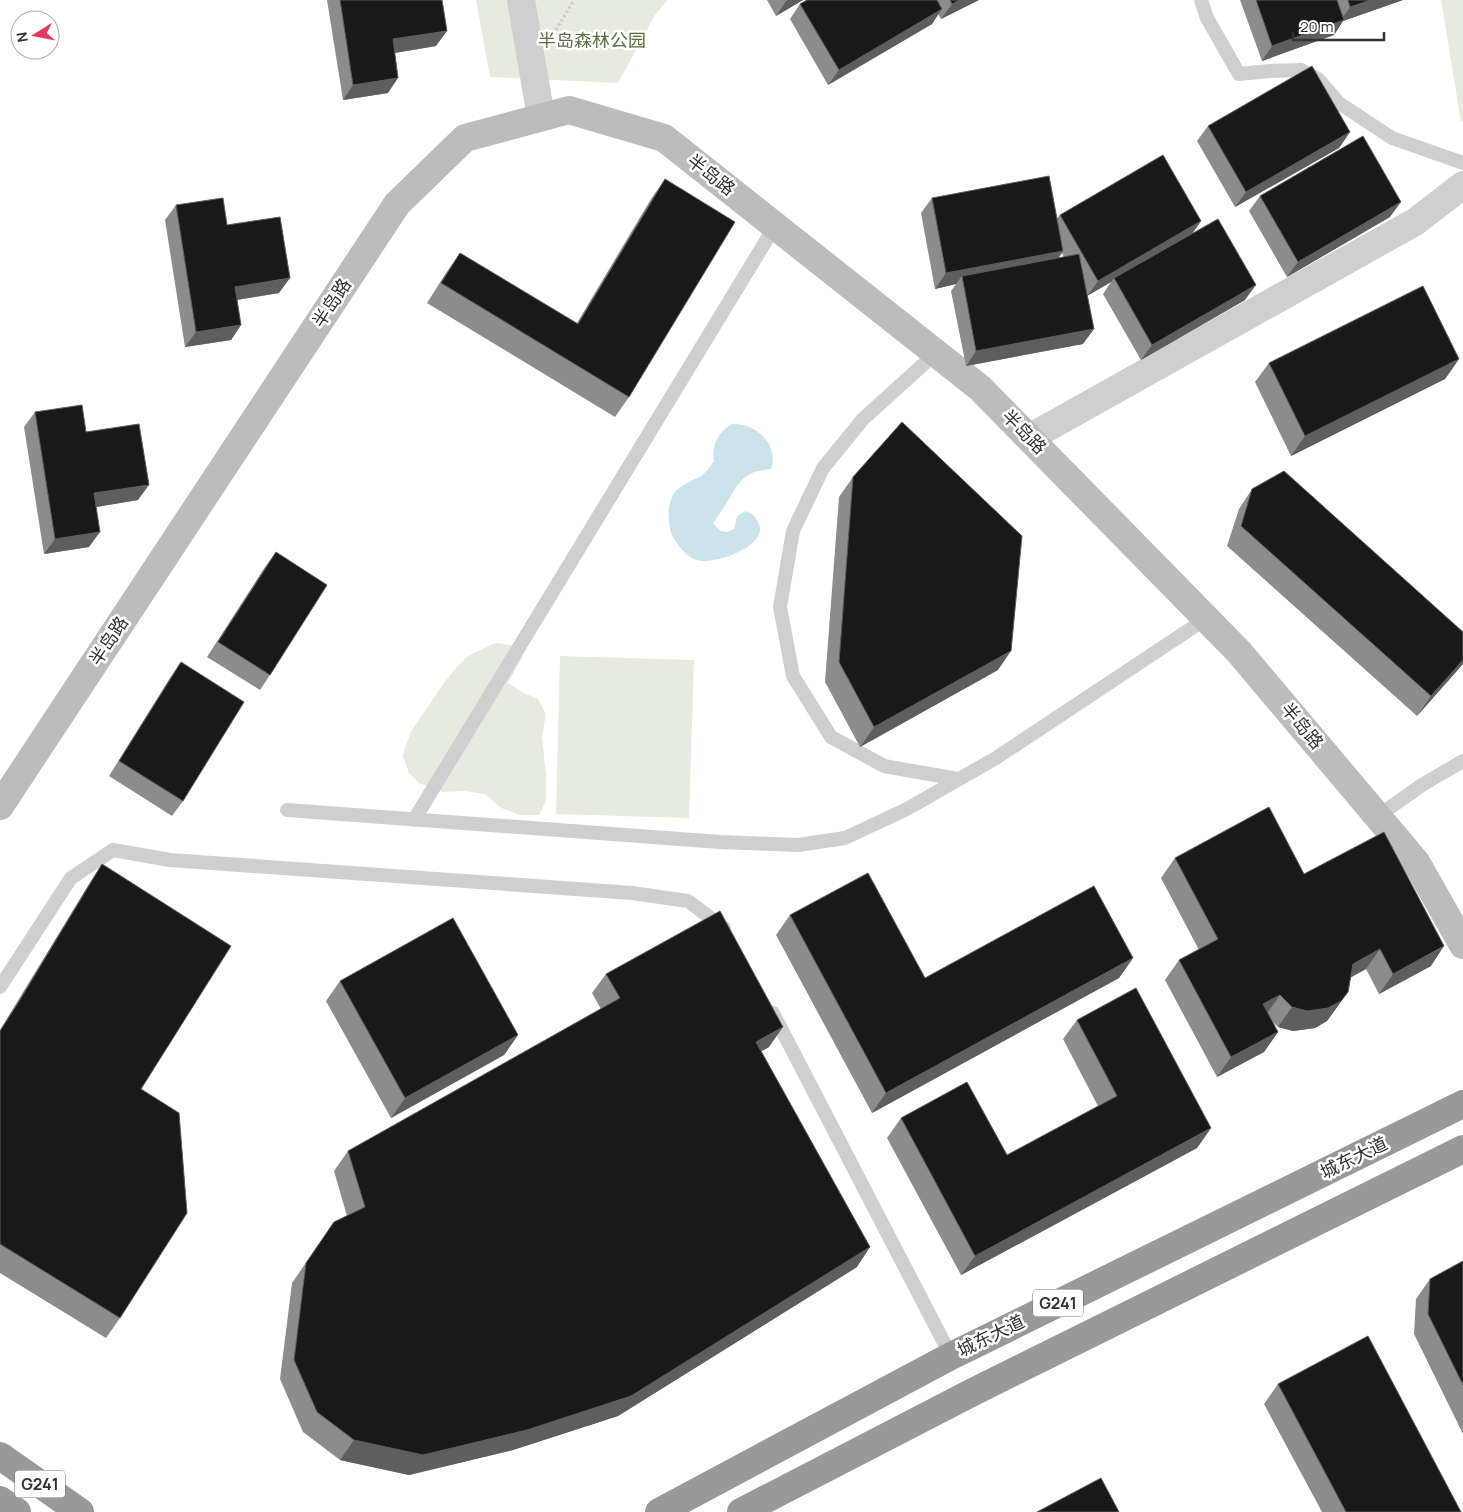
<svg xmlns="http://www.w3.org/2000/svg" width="1463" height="1512" font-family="Manrope,'Noto Sans SC',sans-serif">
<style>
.green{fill:#e7ebde}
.water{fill:#cbe4eb}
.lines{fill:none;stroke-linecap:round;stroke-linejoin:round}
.path{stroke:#ccc;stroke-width:3;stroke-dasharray:2.5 2.5;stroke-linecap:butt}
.lane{stroke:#cfcfcf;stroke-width:14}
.street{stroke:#cfcfcf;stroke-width:28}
.secondary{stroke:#bcbcbc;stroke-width:28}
.highway{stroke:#999;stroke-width:28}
.wall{fill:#8c8c8c;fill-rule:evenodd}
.shaded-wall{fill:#5e5e5e}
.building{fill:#191919;stroke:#5e5e5e}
.labels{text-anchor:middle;stroke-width:5;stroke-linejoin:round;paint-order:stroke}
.shield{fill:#fff;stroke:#707070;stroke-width:1}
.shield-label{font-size:16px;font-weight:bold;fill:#323232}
.park-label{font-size:18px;fill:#5c6e3f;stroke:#fff}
.street-label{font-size:18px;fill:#323232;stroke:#fff}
</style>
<rect width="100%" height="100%" fill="#fff"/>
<path class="green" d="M476,0H668L655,15L618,83L490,77Z
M1441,0H1463V121L1461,122Z
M495,643L511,645L523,656L508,683L524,693L538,699L546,714L542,736L546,775V801L539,815H520L501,808L485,794L465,791L443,792L419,783L409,773L403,756L405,747L412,730L446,680L466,657Z
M560,656L694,660L689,818L556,814Z"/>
<path class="water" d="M732,424C755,422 780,445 771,469L754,472L744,478L736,487L723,509L713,523L720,531L727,532L734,529L737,516L746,511C753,514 756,517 759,524C768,546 717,563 701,561C691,560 682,551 677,543C674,539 671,535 670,529C668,517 667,503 675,492C682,484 692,481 701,476C706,473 710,466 714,461C711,446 718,432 732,424Z"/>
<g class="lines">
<path class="path" d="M556,30L574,0"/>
<path class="lane" d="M1201,0L1207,18L1239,74L1270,71L1301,70L1318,79L1339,103L1392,138L1463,163
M936,353L863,419L823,468L793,531L780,607L793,676L831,737L884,766L958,779
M287,810L720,842L798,845L845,838L907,809L996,758L1207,618
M1378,816L1422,785L1463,761
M414,820L775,226
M0,987L71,878L113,850L170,860L632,893L688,901L724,928
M773,1013L951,1356"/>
<path class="street" d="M521,0L541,117
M1029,438L1415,222L1463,185"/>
<path class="secondary" d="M0,806L397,204L465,138L569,110L664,138L980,388L1239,652L1416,862L1463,945"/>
<path class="highway" d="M0,1456L80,1512
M0,1500L17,1512
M659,1512L951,1356L1463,1104
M741,1512L973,1392L1463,1149"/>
</g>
<path class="wall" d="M327,0H442L436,46L395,53L388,93L343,100Z
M767,0H803L776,16Z
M807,0H979L941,19L938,14L932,24L828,85L790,19L800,4Z
M1240,0H1403L1343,21L1334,35L1262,61Z
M1208,126L1350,132L1339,148L1235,207L1197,141Z
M665,179L629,397L615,417L427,303L446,273L460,253L577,323L651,199Z
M1260,196L1390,217L1287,277L1249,211Z
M932,198L1057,218L1060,215L1201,221L1193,233L1245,300L1141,360L1103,294L1111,282L1087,296L1083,344L966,366L951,291L956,284L935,289L921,213ZM1062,253L1064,257L1058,258Z
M176,205L227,225L279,293L237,300L241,325L231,340L185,347L165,220Z
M1459,359L1445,379L1291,456L1255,382L1269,363Z
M35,412L86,432L138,500L96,507L89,547L44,554L24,427Z
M853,477L998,670L860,747L825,682L839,497Z
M1252,489L1463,632V664L1417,716L1227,546L1239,509Z
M276,552L270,675L260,690L207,657L265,567Z
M181,662L183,801L172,816L109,776L170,678Z
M1175,858L1304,874L1431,966L1379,994L1366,969L1350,977L1348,992L1327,1021L1315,1028L1293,1031L1278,1027L1273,1022L1278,1032L1264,1052L1217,1077L1165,980L1179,960L1199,950L1161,878Z
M102,864L141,1089L120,1318L106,1338L0,1273V1030L89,884Z
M790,915L925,978L1133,958L1119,978L872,1113L776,935Z
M606,974L769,1047L761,1051L857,1267L618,1416L513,1450L409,1475L340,1460L303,1432L280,1379L292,1283L334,1222L347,1216L334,1171L348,1151L601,1009L592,993Z
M340,981L518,1035L504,1055L391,1118L326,1001Z
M1077,1020L1211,1128L1197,1148L961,1275L887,1138L901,1118L1007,1155L1098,1106L1063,1039Z
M1463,1261V1434L1414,1334L1416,1299L1430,1279Z
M1278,1384L1461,1512H1322L1264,1404Z"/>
<path class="shaded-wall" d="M788,0H803L776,16L786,1Z
M960,0H979L941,19L952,4Z
M1371,0H1403L1343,21L1334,35L1262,61L1272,46L1340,21L1350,7Z
M942,9L932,24L828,85L839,70Z
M447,31L436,46L382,55L393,39Z
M398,78L388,93L343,100L353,85Z
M1350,132L1339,148L1235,207L1246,192Z
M1401,202L1390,217L1287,277L1298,262Z
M1201,221L1190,236L1114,278L1111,282L1087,296L1098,281Z
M1063,251L1053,266L962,276L956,284L935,289L946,273Z
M290,278L279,293L224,302L235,287Z
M1256,285L1245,300L1141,360L1152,345Z
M241,325L231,340L185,347L196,332Z
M1094,329L1083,344L966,366L976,351Z
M1459,359L1445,379L1291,456L1305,436Z
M149,485L138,500L84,509L94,493Z
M100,532L89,547L44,554L55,539Z
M1011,651L998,670L860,747L874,727Z
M1463,660V664L1417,716L1431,696Z
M1444,946L1431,966L1379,994L1393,974Z
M1380,949L1366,969L1339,984L1353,964Z
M1133,958L1119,978L872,1113L886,1093Z
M1348,992L1327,1021L1315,1028L1293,1031L1278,1027L1292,1007Z
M1280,995L1266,1015L1263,1004Z
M783,1027L769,1047L742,1062L756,1042Z
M1278,1032L1264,1052L1217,1077L1231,1057Z
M518,1035L504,1055L391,1118L405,1098Z
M1211,1128L1197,1148L961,1275L975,1256Z
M870,1247L857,1267L618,1416L513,1450L409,1475L340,1460L354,1440Z"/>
<path class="building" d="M340,0H442L447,31L393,39L398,78L353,85Z
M807,0H937L942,9L839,70L800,4Z
M950,0H960L952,4Z
M1256,0H1337L1344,20L1272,46Z
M1348,0H1371L1350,7Z
M1312,66L1350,132L1246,192L1208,126Z
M1363,136L1401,202L1298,262L1260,196Z
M1163,155L1201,221L1098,281L1060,215Z
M1049,176L1063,251L946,273L932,198Z
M665,179L735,222L629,397L441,283L460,253L578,324Z
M223,198L227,225L280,217L290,278L235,287L241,325L196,332L176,205Z
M1218,219L1256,285L1152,345L1114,278Z
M1079,254L1094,329L976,351L962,276Z
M1423,286L1459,359L1305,436L1269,363Z
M82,405L86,432L139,424L149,485L94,493L100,532L55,539L35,412Z
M902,422L1022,536L1011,651L874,727L839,662L853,477Z
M1284,471L1463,632V660L1431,696L1241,526L1252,489Z
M276,552L327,585L270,675L218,642Z
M181,662L244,702L183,801L119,761Z
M1269,807L1304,874L1384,832L1444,946L1393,974L1380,949L1353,964L1348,992L1341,1001L1328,1008L1307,1011L1292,1007L1280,995L1263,1004L1278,1032L1231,1057L1179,960L1218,939L1175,858Z
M102,864L231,946L141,1089L179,1113L187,1213L120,1318L0,1244V1031L18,1003Z
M868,873L925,978L1094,886L1133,958L886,1093L790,915Z
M720,911L783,1027L756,1042L870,1247L631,1396L527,1430L423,1455L354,1440L317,1412L294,1360L306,1263L334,1222L365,1207L348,1151L620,998L606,974Z
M453,918L518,1035L405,1098L340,981Z
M1136,988L1211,1128L975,1256L901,1118L967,1082L1007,1155L1117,1096L1077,1020Z
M1463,1261V1385L1428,1314L1430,1279Z
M1368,1336L1461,1512H1346L1278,1384Z
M1101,1478L1119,1512H1037Z"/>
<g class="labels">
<g class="shield">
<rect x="1033" y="1289.5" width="50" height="27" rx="4"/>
<rect x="15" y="1470.5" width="50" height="27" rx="4"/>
</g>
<g class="shield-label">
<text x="1058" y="1309">G241</text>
<text x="40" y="1490">G241</text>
</g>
<g class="park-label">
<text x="592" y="47">半岛森林公园</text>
</g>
<g class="street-label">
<text transform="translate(711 175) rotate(38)" y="6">半岛路</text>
<text transform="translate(332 303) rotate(-57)" y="6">半岛路</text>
<text transform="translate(1024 432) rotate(45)" y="6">半岛路</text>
<text transform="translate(109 641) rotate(-57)" y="6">半岛路</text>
<text transform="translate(1302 726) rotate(50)" y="6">半岛路</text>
<text transform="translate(1354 1158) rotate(-26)" y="6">城东大道</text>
<text transform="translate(991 1336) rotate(-26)" y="6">城东大道</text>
</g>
</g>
<g transform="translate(35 35) rotate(260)"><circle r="24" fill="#ffffff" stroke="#adadad"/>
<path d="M0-4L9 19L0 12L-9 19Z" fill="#e23b61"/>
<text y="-8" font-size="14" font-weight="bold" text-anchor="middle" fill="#323232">N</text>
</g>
<path d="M1293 32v8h91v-8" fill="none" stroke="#323232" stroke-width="2.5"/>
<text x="1300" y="32" font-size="15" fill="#323232" stroke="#ffffff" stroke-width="4" paint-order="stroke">20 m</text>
</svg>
